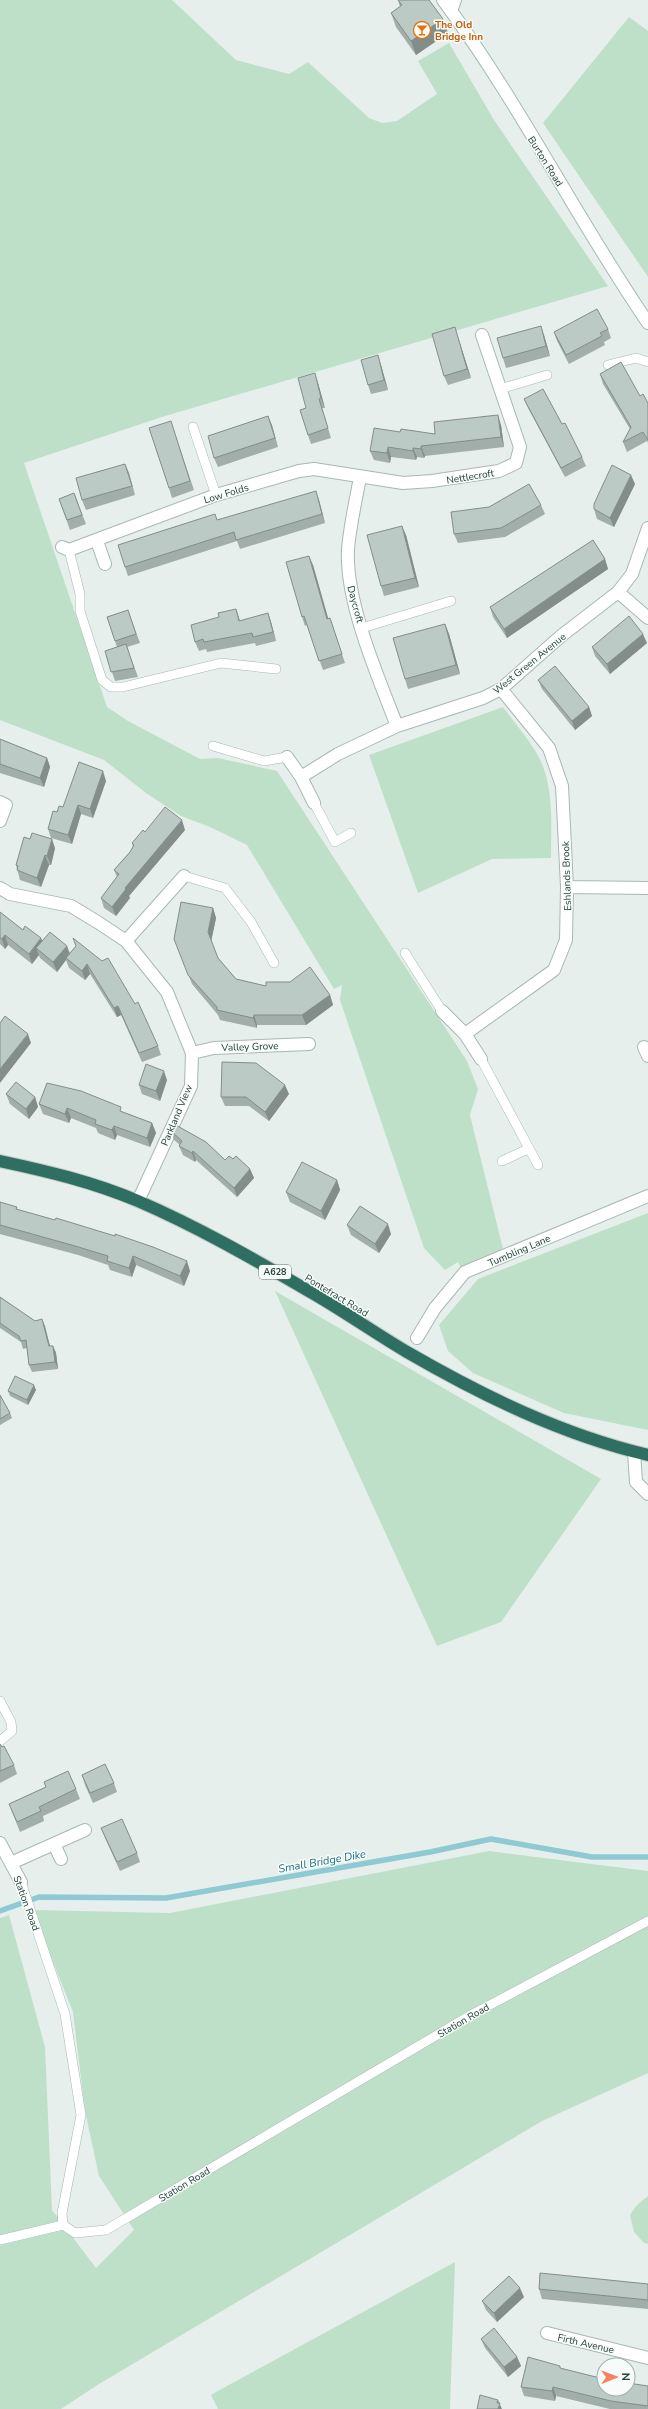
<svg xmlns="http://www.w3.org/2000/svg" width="648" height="2409" font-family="'Nunito Sans',sans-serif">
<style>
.green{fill:#bfe0c8}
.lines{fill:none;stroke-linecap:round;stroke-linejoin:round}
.stream{stroke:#8ec9d4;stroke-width:5.5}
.lane-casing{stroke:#a8b8b2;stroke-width:10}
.street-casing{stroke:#a8b8b2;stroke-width:14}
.secondary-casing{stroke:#a4bbb3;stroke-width:14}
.highway-casing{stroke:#c2cac8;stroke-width:14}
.lane{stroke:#fff;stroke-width:9}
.street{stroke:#fff;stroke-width:12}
.secondary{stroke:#fff;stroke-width:12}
.highway{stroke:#2f6f62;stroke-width:12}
.wall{fill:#a1aea9}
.shaded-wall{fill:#838d89}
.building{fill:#bbcac4;stroke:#838d89}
.labels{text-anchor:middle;stroke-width:3;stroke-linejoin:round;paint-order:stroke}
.shield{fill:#f7fbf9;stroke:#637a73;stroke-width:1}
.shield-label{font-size:9px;font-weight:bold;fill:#24423a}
.food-label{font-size:10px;font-weight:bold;fill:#c56008;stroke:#f7fbf9;text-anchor:start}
.street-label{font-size:10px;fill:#24423a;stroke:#f7fbf9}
.water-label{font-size:11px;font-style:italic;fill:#1c6f80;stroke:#f7fbf9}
</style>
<rect width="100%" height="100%" fill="#e6efeb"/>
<path class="green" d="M0,0H172L236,60L289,74L308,62L369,118L382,123L397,121L437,94L418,61L449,43L494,120L608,286L165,416L24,463L107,707L128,721L200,759L218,758L277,771L467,1061L478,1089L470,1115L503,1249L462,1270L458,1262L445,1270L424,1248L340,1000L342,985L334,989L247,845L210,827L181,816L146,793L104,760L0,720Z
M629,17L648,31V277L543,123Z
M503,707C514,722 526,736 536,752C555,783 551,824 551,858L492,859L418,893L369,755Z
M648,1213V1430L564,1413L473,1373L448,1351L439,1325L478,1279Z
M275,1291L601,1479L501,1622L437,1646Z
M489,1851L648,1871V2073L542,2121L99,2384L61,2409H0V1918L9,1915L45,2047L52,2210L96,2268L134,2230L99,2176L85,2111L73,2012L49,1952L35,1910L170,1913Z
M648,2196V2244L644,2243L634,2232L630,2215L636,2206Z
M455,2262L450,2409H218L211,2395L216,2392Z"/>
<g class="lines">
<path class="stream" d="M0,1911L39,1897L166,1898L430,1852L491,1839L592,1857H648"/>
<g class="lane-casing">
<path id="lane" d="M608,365L636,358L648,362
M500,389L547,375
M193,427L216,495
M69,550L80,594V611L102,680L111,687H123L221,663L276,669
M362,628L451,601
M213,746L264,761L287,757
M314,803L335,842L351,833
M184,876L225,888L251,922L274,963
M405,953L442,1011
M481,1059L538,1165
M502,1161L528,1149
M0,1701L11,1722L12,1731L0,1741
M21,1882L65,2014L81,2115L62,2213L63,2225L75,2233L106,2230L471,2015L648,1921
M0,2240L63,2225"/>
</g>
<g class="street-casing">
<path id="street" d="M451,11L455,0
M360,477C356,500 350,525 348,549C345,601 378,677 397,726
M97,541L105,564
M62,547L69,550L216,495L299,471L314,469L403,483L432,481L499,471L516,463L520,447L482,335
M618,592L648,618
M287,757L301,777L314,803
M301,777L338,754L397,726L483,698L501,689L561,636L618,592L632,574L648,528
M0,802L6,805L0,821
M567,887L648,888
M0,888L10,894L71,906L99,923L126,941L167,992L192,1053L191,1086L138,1201
M126,941L184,876
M442,1011L465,1034L481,1059
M465,1034L554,970L566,940L567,887L562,786L549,748L501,689
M644,1047L648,1056
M192,1053L214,1048L309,1044
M417,1338L435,1308L465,1272L648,1196
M634,1452L636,1482L648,1494
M0,1843L21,1882
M54,1844L61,1859
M11,1863L85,1830
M547,2333L648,2358"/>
</g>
<g class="secondary-casing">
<path id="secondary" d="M443,0C519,102 576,218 648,323"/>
</g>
<g class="highway-casing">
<path id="highway" d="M0,1161C47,1171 93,1182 138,1201C196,1226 252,1258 307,1290C341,1309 373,1332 407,1352C483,1396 563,1435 648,1455"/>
</g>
<use href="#lane" class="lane"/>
<use href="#street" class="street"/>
<use href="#secondary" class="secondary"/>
<use href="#highway" class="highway"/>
</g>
<path class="wall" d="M398,0L443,19L448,33L416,55L396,27L391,13L400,7Z
M608,329L611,338L604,342L605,345L569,364L557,341L554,332Z
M544,335L550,356L506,368L503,358Z
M458,337L471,378L448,385L444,376Z
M381,365L388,390L371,394L368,385Z
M600,374L640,396L648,403V443L647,441L627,452L623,442L630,429L603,384Z
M318,383L325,408H322L331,438L311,444L308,435L306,408Z
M524,399L562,424L582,457L586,466L565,477L528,408Z
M268,416L278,447L218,467L214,458Z
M501,425L504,447L425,456L424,458L417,457L416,460L391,457L390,463L374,460L370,451L400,432L435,434Z
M174,431L194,490L172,498L169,488Z
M125,464L135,495L86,510L82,500Z
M635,484L614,527L597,519L594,509Z
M74,493L86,524L70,530L59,499Z
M319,500L325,523L240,549L237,541L128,576L125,567L217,520Z
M541,505L545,514L505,537L458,543L454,534Z
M406,535L419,587L384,596L381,586Z
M605,559L608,569L507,638L493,617L490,607Z
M313,565L328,619L333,627L345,663L323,670L307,625L305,626L302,617Z
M236,609L240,621L268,613L271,622L276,641L256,646L255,643L207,652L206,649L199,651L195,642L219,617Z
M128,610L140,643L127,647L138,677L115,681L105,651L117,647L107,617Z
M445,624L449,634L460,674L408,689L405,679Z
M647,643L610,674L595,656L592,647Z
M538,680L589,707L592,716L575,730L542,689Z
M0,739L47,758L50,767L44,787L0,773Z
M106,781L93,818L81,814L72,844L51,838L48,829L57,812L63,807Z
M185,830L129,896L130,898L116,916L104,908L101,898L117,877L114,870L130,852L133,847L132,843L145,832Z
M55,848L51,865H49L41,887L20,880L16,865Z
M213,908L216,918L211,941L218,958L236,979L266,986L330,995L333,1005L306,1025H257V1028L220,1020L218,1015L192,984L174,939Z
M0,912L23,930L41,938L42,941L67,946L70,953L76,946L158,1046L161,1055L142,1062L121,1015L117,1017L90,974L85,980L69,968L66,960L57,972L40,958L39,955L32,964L8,945L5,949L0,944Z
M167,1080L160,1101L142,1094L139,1085Z
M6,1094L35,1097L38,1107L29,1119L10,1104Z
M289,1094L269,1121L249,1106H225L221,1097Z
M39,1104L123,1112L152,1123L156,1133L150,1147L117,1135L115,1140L98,1133L96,1128L71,1118L69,1123L43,1114Z
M171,1131L225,1160L233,1159L250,1169L254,1178L237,1197L196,1160L195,1162L183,1155L179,1146L180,1145L174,1140Z
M337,1180L340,1190L325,1220L290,1202L286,1192Z
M0,1202L18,1210L190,1271L184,1286L136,1265L132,1277L110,1270L108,1265L78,1255L0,1234Z
M347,1225L391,1234L379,1253L351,1235Z
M0,1297L35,1321L42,1319L50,1346H53L56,1353L58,1369L32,1372L29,1365L27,1348L23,1349L21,1342L0,1328Z
M36,1390L28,1405L10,1396L8,1391Z
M0,1395L10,1413L12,1418L0,1425Z
M0,1744L14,1765L17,1774L0,1783Z
M82,1775L114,1783L117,1792L93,1803L85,1785Z
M44,1782L76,1789L80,1799L43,1816L44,1821L20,1832L9,1804L46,1787Z
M101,1828L137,1853L140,1862L120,1871L105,1838Z
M648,2284V2309L542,2299L539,2289Z
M524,2297L497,2322L486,2310L482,2301Z
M481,2339L517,2357L521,2366L508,2377L485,2348Z
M562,2369L604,2389L648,2386V2409H610L556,2396L555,2401L524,2396L521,2387Z"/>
<path class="shaded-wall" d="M443,19L448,33L416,55L411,41Z
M541,326L544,335L550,356L546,346Z
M455,327L458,337L471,378L467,369Z
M378,355L381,365L388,390L384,380Z
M315,373L318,383L325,408L321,398Z
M498,415L501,425L504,447L501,437Z
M268,416L272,425L278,447L275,438Z
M421,446L425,456L424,458L421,449Z
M388,447L391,457L390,463L387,453Z
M413,448L417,457L416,460L413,451Z
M125,464L129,473L135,495L132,486Z
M631,475L635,484L614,527L610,518Z
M316,491L319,500L325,523L322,514Z
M402,526L406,535L419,587L415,578Z
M309,556L313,565L331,628L327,619Z
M605,559L608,569L507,638L504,629Z
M236,609L239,618L242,630L239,621Z
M268,613L271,622L276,641L273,632Z
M445,624L449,634L460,674L456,665Z
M643,634L647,643L610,674L607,664Z
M589,707L592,716L575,730L572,721Z
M47,758L50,767L44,787L40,778Z
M103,771L106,781L93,818L90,809Z
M78,805L81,814L72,844L68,835Z
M182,820L185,830L129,896L130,898L116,916L112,907L125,888Z
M52,839L55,848L51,865L47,856Z
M45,855L49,865L41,887L37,878Z
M213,908L216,918L211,942L208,932Z
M5,935L8,945L5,949L2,939Z
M41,938L45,948H36L39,955L32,964L29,954Z
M67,946L70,956L66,958V960L57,972L53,962Z
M87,964L90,974L85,980L82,971Z
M330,995L333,1005L306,1025L302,1015Z
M118,1006L121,1015L117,1017L114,1008Z
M254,1015L257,1025V1028L253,1018Z
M28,1034L31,1043L0,1083V1069Z
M164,1071L167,1080L160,1101L156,1091Z
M285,1085L289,1094L269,1121L265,1112Z
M35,1097L38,1107L29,1119L26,1109Z
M67,1108L71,1118L69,1123L65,1114Z
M152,1123L156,1133L150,1147L147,1138Z
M114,1126L117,1135L115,1140L112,1130Z
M193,1151L196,1160L195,1162L192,1153Z
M250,1169L254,1178L237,1197L234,1188Z
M337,1180L340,1190L325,1220L321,1211Z
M388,1224L391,1234L379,1253L375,1244Z
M133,1256L136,1265L132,1277L129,1268Z
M187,1261L190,1271L184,1286L180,1276Z
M42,1319L45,1326L52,1354L49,1346Z
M53,1346L56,1353L58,1369L55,1362Z
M34,1385L36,1390L28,1405L27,1400Z
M520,2288L524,2297L497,2322L494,2313Z
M517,2357L521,2366L508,2377L504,2367Z
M553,2387L556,2396L555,2401L552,2391Z
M498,2400L502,2409H498L497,2403Z"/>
<path class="building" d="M398,0H429L443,19L411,41L391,13L402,5Z
M597,309L608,329L600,333L602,336L566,355L554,332Z
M541,326L546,346L503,358L497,338Z
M455,327L467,369L444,376L432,334Z
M378,355L384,380L368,385L361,360Z
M621,362L640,396L643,394L648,403V440L643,432L623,442L631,427L600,374Z
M315,373L321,398L319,399L328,428L308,435L300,410L306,408L298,378Z
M543,389L562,424L565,423L582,457L561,468L524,399Z
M498,415L501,437L421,446V449L413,448V451L388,447L387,453L370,451L374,428L400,432L401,429L435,434L434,422Z
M268,416L275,438L214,458L208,436Z
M171,421L190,481L169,488L149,428Z
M125,464L132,486L82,500L76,478Z
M612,465L631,475L610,518L594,509V504Z
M529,484L541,505L501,528L454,534L451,512L489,507Z
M316,491L322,514L236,540L234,532L125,567L118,545L215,514L217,520Z
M74,493L82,515L67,520L59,499Z
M402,526L415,578L381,586L367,535Z
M593,540L605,559L504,629L490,607Z
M309,556L327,619L330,618L342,654L319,661L304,616L302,617L286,562Z
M236,609L239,621L268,613L273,632L253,637L252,633L204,642L203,639L195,642L191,625L219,617L218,613Z
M128,610L136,634L115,641L107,617Z
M629,616L643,634L607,664L592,647Z
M445,624L456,665L405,679L393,638Z
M126,644L134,668L111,672L105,651Z
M555,666L589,707L572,721L538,680Z
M0,739L47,758L40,778L0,764Z
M79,762L103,771L90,809L78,805L68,835L48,829L53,811L57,812L59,806L63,807Z
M165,807L182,820L125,888L126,889L112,907L101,898L119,874L114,870L130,852L134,845L132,843L143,830L145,832Z
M32,833L52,839L47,856L45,855L37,878L17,870L18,866L16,865L24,837L30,839Z
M181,902L213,908L208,932L218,958L236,979L266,986V982H290L310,967L330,995L302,1015H254L253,1018L217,1010V1007L188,975L174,939Z
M0,912L23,930L25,926L41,938L29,954L5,935L2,939L0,938Z
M50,932L67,946L53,962L36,948Z
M73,938L102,961L108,958L135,1004L138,1002L158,1046L139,1053L118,1006L114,1008L87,964L82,971L66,958L76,946Z
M5,1016L28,1034L0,1069V1023Z
M222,1062L256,1063L285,1085L265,1112L246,1097H221Z
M146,1064L164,1071L156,1091L139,1085Z
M16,1082L35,1097L26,1109L6,1094Z
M47,1083L81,1091L121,1107L120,1111L152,1123L147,1138L114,1126L112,1130L95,1124L96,1120L67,1108L65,1114L39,1104Z
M174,1124L206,1142L225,1160L229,1156L233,1159L236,1156L250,1169L234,1188L193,1151L192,1153L179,1146L182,1141L171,1131Z
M302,1162L337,1180L321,1211L286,1192Z
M0,1202L17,1207L16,1209L55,1220L56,1218L115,1236V1234L153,1247L187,1261L180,1276L133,1256L129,1268L107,1261L108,1256L75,1246L0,1225Z
M360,1206L388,1224L375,1244L347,1225Z
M0,1297L35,1321L42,1319L49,1346H53L55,1362L29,1365L26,1340L21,1341L19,1336L0,1323Z
M15,1376L34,1385L27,1400L8,1391Z
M0,1395L10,1413L0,1419Z
M0,1744L2,1747L4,1746L14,1765L0,1771Z
M105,1764L114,1783L90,1793L82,1775Z
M68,1771L76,1789L39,1807L41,1811L17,1822L9,1804L46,1787L44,1782Z
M122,1819L137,1853L117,1862L101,1828Z
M540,2273L648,2284V2300L539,2289Z
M509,2276L520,2288L494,2313L482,2301Z
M494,2328L517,2357L504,2367L481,2339Z
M528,2357L560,2366V2368L604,2379V2389H628V2383L648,2386V2406L611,2401L553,2387L552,2391L521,2387Z
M480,2395L498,2400L497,2403H500L498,2409H477Z"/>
<defs>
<g id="bar-ring" transform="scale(0.9)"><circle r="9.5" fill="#f7fbf9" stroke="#e8710a" stroke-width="1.5"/><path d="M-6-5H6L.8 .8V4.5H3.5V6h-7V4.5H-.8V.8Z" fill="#e8710a"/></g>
</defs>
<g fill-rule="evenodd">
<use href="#bar-ring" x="422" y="30"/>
</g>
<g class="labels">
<rect class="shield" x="259" y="1265" width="32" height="14" rx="3"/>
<g class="shield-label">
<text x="275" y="1275">A628</text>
</g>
<g class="food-label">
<text x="435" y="28">The Old<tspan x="435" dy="12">Bridge Inn</tspan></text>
</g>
<g class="street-label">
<text transform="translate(546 161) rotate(58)" y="4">Burton Road</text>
<text transform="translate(470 476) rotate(-9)" y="4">Nettlecroft</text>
<text transform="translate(226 493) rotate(-17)" y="4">Low Folds</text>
<text transform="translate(356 604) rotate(75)" y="4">Daycroft</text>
<text transform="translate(529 663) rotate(-39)" y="4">West Green Avenue</text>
<text transform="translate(566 876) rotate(-92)" y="4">Eshlands Brook</text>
<text transform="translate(250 1046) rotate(-2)" y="4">Valley Grove</text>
<text transform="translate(176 1115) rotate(-67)" y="4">Parkland View</text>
<text transform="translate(519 1250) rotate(-23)" y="4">Tumbling Lane</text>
<text transform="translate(337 1295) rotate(31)" y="4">Pontefract Road</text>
<text transform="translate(27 1903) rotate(70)" y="4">Station Road</text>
<text transform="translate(463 2020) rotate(-30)" y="4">Station Road</text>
<text transform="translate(184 2184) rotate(-31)" y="4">Station Road</text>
<text transform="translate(586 2343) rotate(13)" y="4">Firth Avenue</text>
</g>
<g class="water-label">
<text transform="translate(322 1861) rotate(-10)" y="4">Small Bridge Dike</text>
</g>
</g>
<g transform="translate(616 2377) rotate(89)"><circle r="19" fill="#f7fbf9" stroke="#a3b1ad"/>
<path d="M0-3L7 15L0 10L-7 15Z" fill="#f4845f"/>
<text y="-6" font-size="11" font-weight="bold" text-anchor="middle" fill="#24423a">N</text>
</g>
</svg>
